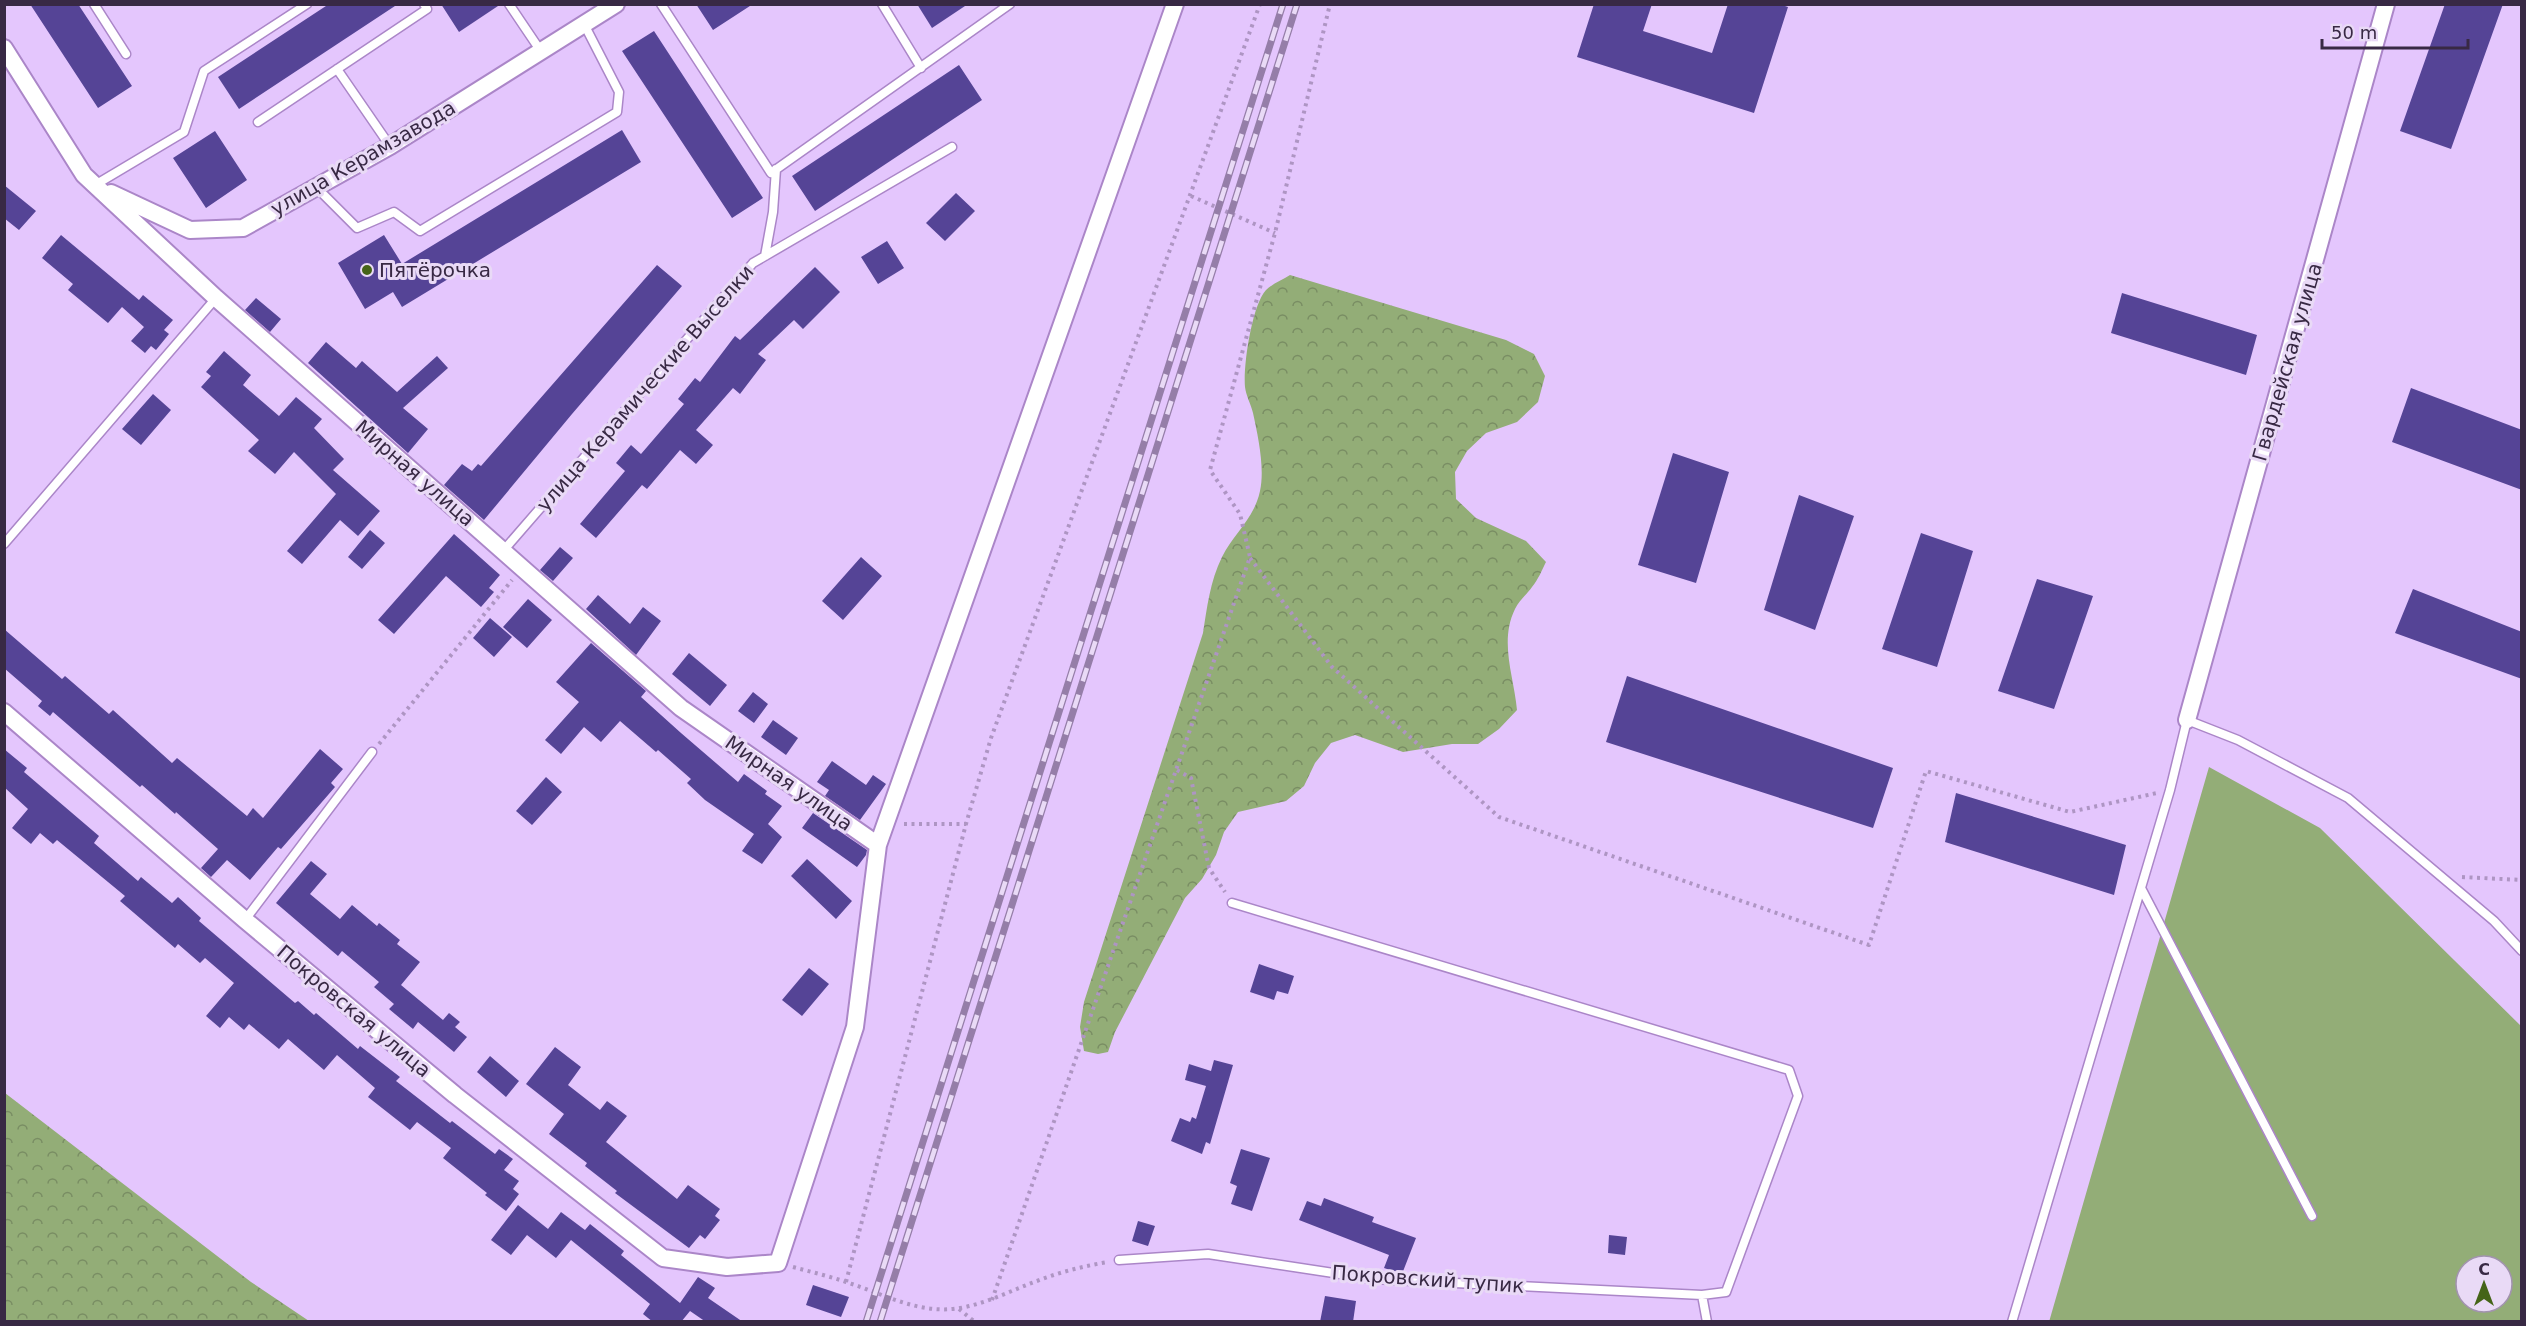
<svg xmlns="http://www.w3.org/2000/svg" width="2526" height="1326" font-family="'DejaVu Sans',sans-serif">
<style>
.green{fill:#93ad77;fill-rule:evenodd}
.forest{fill:url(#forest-crowns)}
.building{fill:#554496}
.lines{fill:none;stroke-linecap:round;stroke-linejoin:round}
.service-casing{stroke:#ab86c8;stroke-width:11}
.minor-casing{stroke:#ab86c8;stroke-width:20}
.path{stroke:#ae95c3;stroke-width:4;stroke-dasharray:3 4.5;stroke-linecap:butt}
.service{stroke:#fff;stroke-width:8}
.minor{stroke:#fff;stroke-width:16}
.rail-casing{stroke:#957ea8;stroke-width:7}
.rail{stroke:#e9daf6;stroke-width:4.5;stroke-dasharray:14;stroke-linecap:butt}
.poi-dot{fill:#456418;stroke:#e9daf6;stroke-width:2}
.labels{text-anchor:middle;stroke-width:6;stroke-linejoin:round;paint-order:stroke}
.street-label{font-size:20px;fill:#382944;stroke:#e9daf6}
.poi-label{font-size:20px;fill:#382944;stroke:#e9daf6;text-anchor:start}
</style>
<defs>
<pattern id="forest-crowns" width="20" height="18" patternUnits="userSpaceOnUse" patternTransform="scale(1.5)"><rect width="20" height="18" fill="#93ad77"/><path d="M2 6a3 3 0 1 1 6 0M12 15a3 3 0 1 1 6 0" fill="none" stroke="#798d63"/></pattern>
</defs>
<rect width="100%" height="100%" fill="#e4c6fd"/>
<path class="green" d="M2209,767L2320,828L2521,1026V1321L2049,1322ZM2466,1266H2502V1302H2466Z"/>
<path class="forest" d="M1290,275L1506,340L1534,354L1545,376L1538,402L1517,422L1486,433L1467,451L1455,472L1456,499L1476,518L1526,541L1546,562C1542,570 1538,580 1532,587C1527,594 1519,601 1515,609C1499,642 1514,676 1517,710L1499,729L1478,744H1452L1403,752L1355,735L1331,743L1315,763L1304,786L1286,801L1238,812L1224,832L1216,855L1202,879L1185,898L1115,1032L1108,1052L1098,1054L1084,1051L1080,1027L1084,1002L1203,633C1207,608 1210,581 1222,557C1234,533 1254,519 1260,491C1265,468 1258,436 1253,413C1251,404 1246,396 1245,387C1243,366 1252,305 1266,290C1272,284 1282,280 1290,275Z
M5,1093L251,1282L309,1321H5Z"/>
<path class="building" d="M30,4H78L132,86L98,108Z
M329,4H398L239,109L218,77Z
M441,4H501L459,32Z
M696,4H753L713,30Z
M917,4H968L932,28Z
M1594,4H1652L1643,31L1712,53L1728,4H1779L1788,7L1754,113L1577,57Z
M2445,4H2503L2451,149L2400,131Z
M654,31L763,198L732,218L622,51Z
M959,65L982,100L815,211L792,176Z
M622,130L641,162L402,307L393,292L365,309L338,263L384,235L402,264Z
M215,131L247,180L206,208L173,158Z
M4,185L36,211L19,230L4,218Z
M956,193L975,211L945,241L926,223Z
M61,235L139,300L143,295L173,320L164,330L169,334L156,350L151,346L145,353L131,341L144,327L122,307L108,323L68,290L73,284L42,258Z
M887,241L904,268L878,284L861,257Z
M657,265L682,286L572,414L484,520L444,485L462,464L472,471L478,464L481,466Z
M815,267L840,292L803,329L794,320L758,354L766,360L740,394L733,388L696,430L713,445L696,464L680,450L647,489L642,485L596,538L580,524L625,471L616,463L631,445L641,454L684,404L678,399L695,378L700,382L735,336L740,340Z
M2122,293L2257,335L2246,375L2111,333Z
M256,298L281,319L270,332L245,310Z
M326,342L356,368L362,361L397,392L437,356L448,368L403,408L428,429L408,453L308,363Z
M224,351L251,375L243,385L279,416L296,397L322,419L314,428L344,459L333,470L380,511L358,536L340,520L302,564L287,551L336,494L294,452L275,474L248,451L259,440L201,387L211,376L206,372Z
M2411,388L2522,430V490L2392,442Z
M153,394L171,410L141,445L122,429Z
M1673,453L1729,472L1696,583L1638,565Z
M1799,495L1854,516L1815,630L1764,610Z
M370,530L385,543L362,569L348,557Z
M1921,533L1973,551L1937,667L1882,649Z
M454,534L500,575L489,588L494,592L481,607L446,576L394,634L378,620Z
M560,547L573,558L553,581L540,570Z
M861,557L882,576L843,620L822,601Z
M2037,579L2093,596L2054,709L1998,691Z
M2413,589L2522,632V679L2395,633Z
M598,595L630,624L643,607L661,621L636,655L586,609Z
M528,599L552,620L527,648L503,627Z
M490,618L512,637L494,657L473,638Z
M4,629L62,679L65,676L109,714L113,710L172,763L177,758L247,816L253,808L263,818L320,749L343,769L331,783L335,787L281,849L278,847L250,880L227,860L211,877L201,868L218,849L176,812L175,814L142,785L140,787L53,712L50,716L38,706L42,701L4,668Z
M591,643L646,691L641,697L681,733L738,782L744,774L767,791L765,794L782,806L768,824L782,837L762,864L742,851L754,834L705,800L687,783L691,779L658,750L656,752L620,721L601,742L584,727L561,754L545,740L579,702L556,682Z
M689,653L727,685L710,706L672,674Z
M1627,676L1893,768L1873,828L1606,742Z
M753,692L768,704L754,723L738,711Z
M773,720L798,738L786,755L761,737Z
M4,749L27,768L24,772L99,836L94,843L138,881L141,877L172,903L178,897L201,918L199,921L295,1003L298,1001L314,1015L316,1013L358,1049L360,1046L400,1077L396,1081L450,1123L452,1121L495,1154L499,1149L513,1159L504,1170L519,1181L513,1189L519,1194L506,1211L485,1195L487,1193L443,1158L451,1148L417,1122L410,1130L368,1097L375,1088L337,1055L324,1070L288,1039L279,1049L249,1024L244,1030L229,1017L220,1028L206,1016L234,983L205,958L200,963L178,944L175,948L120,901L125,896L57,840L53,844L40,833L31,844L12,828L28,809L4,787Z
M832,761L866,785L873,775L886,784L860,820L825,796L829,790L817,782Z
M546,777L562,792L532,825L516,811Z
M1956,793L2126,845L2114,895L1945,842Z
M813,813L867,850L866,855L857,867L802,828Z
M807,859L852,901L836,919L791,876Z
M311,861L327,874L310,894L340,919L352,905L377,926L379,923L400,940L397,944L420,962L401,985L443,1020L449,1013L460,1022L455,1027L467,1037L454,1052L418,1022L413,1029L389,1009L394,1004L374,987L379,982L342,951L338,956L276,903Z
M1259,964L1294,976L1288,994L1277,991L1274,1000L1250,992Z
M809,968L829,984L802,1016L782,1000Z
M555,1047L581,1067L568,1085L600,1110L607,1101L627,1116L606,1142L677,1199L688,1185L720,1209L715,1216L720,1220L705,1239L700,1235L689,1248L615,1193L617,1191L585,1166L587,1163L549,1134L564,1114L526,1084Z
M490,1056L519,1081L506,1097L477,1072Z
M1214,1060L1233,1065L1210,1144L1206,1142L1202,1154L1171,1141L1180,1118L1190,1122L1192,1117L1196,1119L1206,1086L1185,1080L1189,1064L1211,1071Z
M1241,1149L1270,1158L1252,1211L1231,1204L1237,1186L1230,1183Z
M1324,1198L1374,1217L1372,1222L1416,1238L1402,1274L1384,1268L1389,1255L1299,1220L1307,1201L1321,1206Z
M518,1205L548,1229L561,1212L585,1230L590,1224L624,1251L621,1255L680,1303L698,1277L715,1288L708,1298L743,1322H706L690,1311L681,1322H653L643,1314L650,1304L571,1240L556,1258L527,1235L511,1255L491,1240Z
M1138,1221L1155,1226L1148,1246L1132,1241Z
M1609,1235L1627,1237L1625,1255L1608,1253Z
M813,1285L849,1297L841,1317L806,1305Z
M1325,1296L1356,1301L1353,1322H1320Z"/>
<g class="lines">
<g class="service-casing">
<path id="service" d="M94,4L126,54
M509,4L540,50
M661,4L771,173L1010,4
M882,4L921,68
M337,69L390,146
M258,122L427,9L424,4
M95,185L184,132L204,71L307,4
M316,187L357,228L394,212L420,231L617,112L619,92L584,24
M765,256L773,212L776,169
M4,544L216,298
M503,551L753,263L952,147
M2141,888L2312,1216
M245,920L372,752
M1119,1260L1208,1254L1373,1279L1702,1295L1726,1292L1798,1096L1789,1070L1232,903
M1702,1295L1707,1322
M2012,1322L2170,790L2187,720L2238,740L2348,798L2494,921L2522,951"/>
</g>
<g class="minor-casing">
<path id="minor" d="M4,48L84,175L216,298L681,708L878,845
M111,193L190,230L243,228L390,146L616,4
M4,712L245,920L455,1095L663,1258L727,1267L778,1263L855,1027L878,845L1175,4
M2187,720L2386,4"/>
</g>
<path class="path" d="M1191,196L1275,233
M1250,558L1332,667L1499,817L1869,945L1926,771L2070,812L2157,793
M379,744L512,580
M1177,770L1191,778L1209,868L1225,892
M904,824H966
M2462,877L2522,880
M793,1267C811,1272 829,1276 846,1282C884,1294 919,1315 960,1308C988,1303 1012,1290 1037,1281C1060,1272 1084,1266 1108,1262
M846,1282L966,824L991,738L1260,4
M992,1300L1250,557L1240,514L1210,470L1275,233L1330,4
M959,1309L975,1322"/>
<use href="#service" class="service"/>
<use href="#minor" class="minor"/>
<g class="rail-casing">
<path id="rail" d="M866,1322L1283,4
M880,1322L1297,4"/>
</g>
<use href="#rail" class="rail"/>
</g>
<circle class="poi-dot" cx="367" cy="270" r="6"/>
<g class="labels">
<g class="street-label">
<text transform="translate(363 158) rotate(-30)" y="7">улица Керамзавода</text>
<text transform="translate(2287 362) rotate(-74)" y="7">Гвардейская улица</text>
<text transform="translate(645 388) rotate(-49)" y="7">улица Керамические Выселки</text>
<text transform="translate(415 473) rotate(41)" y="7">Мирная улица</text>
<text transform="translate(789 783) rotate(35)" y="7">Мирная улица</text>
<text transform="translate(354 1011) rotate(40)" y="7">Покровская улица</text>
<text transform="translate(1428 1279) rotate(4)" y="7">Покровский тупик</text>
</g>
<g class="poi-label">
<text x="379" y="277">Пятёрочка</text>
</g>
</g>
<rect width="2526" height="1326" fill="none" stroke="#382944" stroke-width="12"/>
<g transform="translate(2484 1284)"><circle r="28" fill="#e9daf6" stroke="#a293af" stroke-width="1.5"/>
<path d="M0-4.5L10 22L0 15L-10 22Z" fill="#456418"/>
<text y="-9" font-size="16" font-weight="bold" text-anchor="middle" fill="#382944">С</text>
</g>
<path d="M2322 39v9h146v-9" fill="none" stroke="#382944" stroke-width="3"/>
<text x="2331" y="39" font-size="18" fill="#382944" stroke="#e9daf6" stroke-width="4.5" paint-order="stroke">50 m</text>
</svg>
